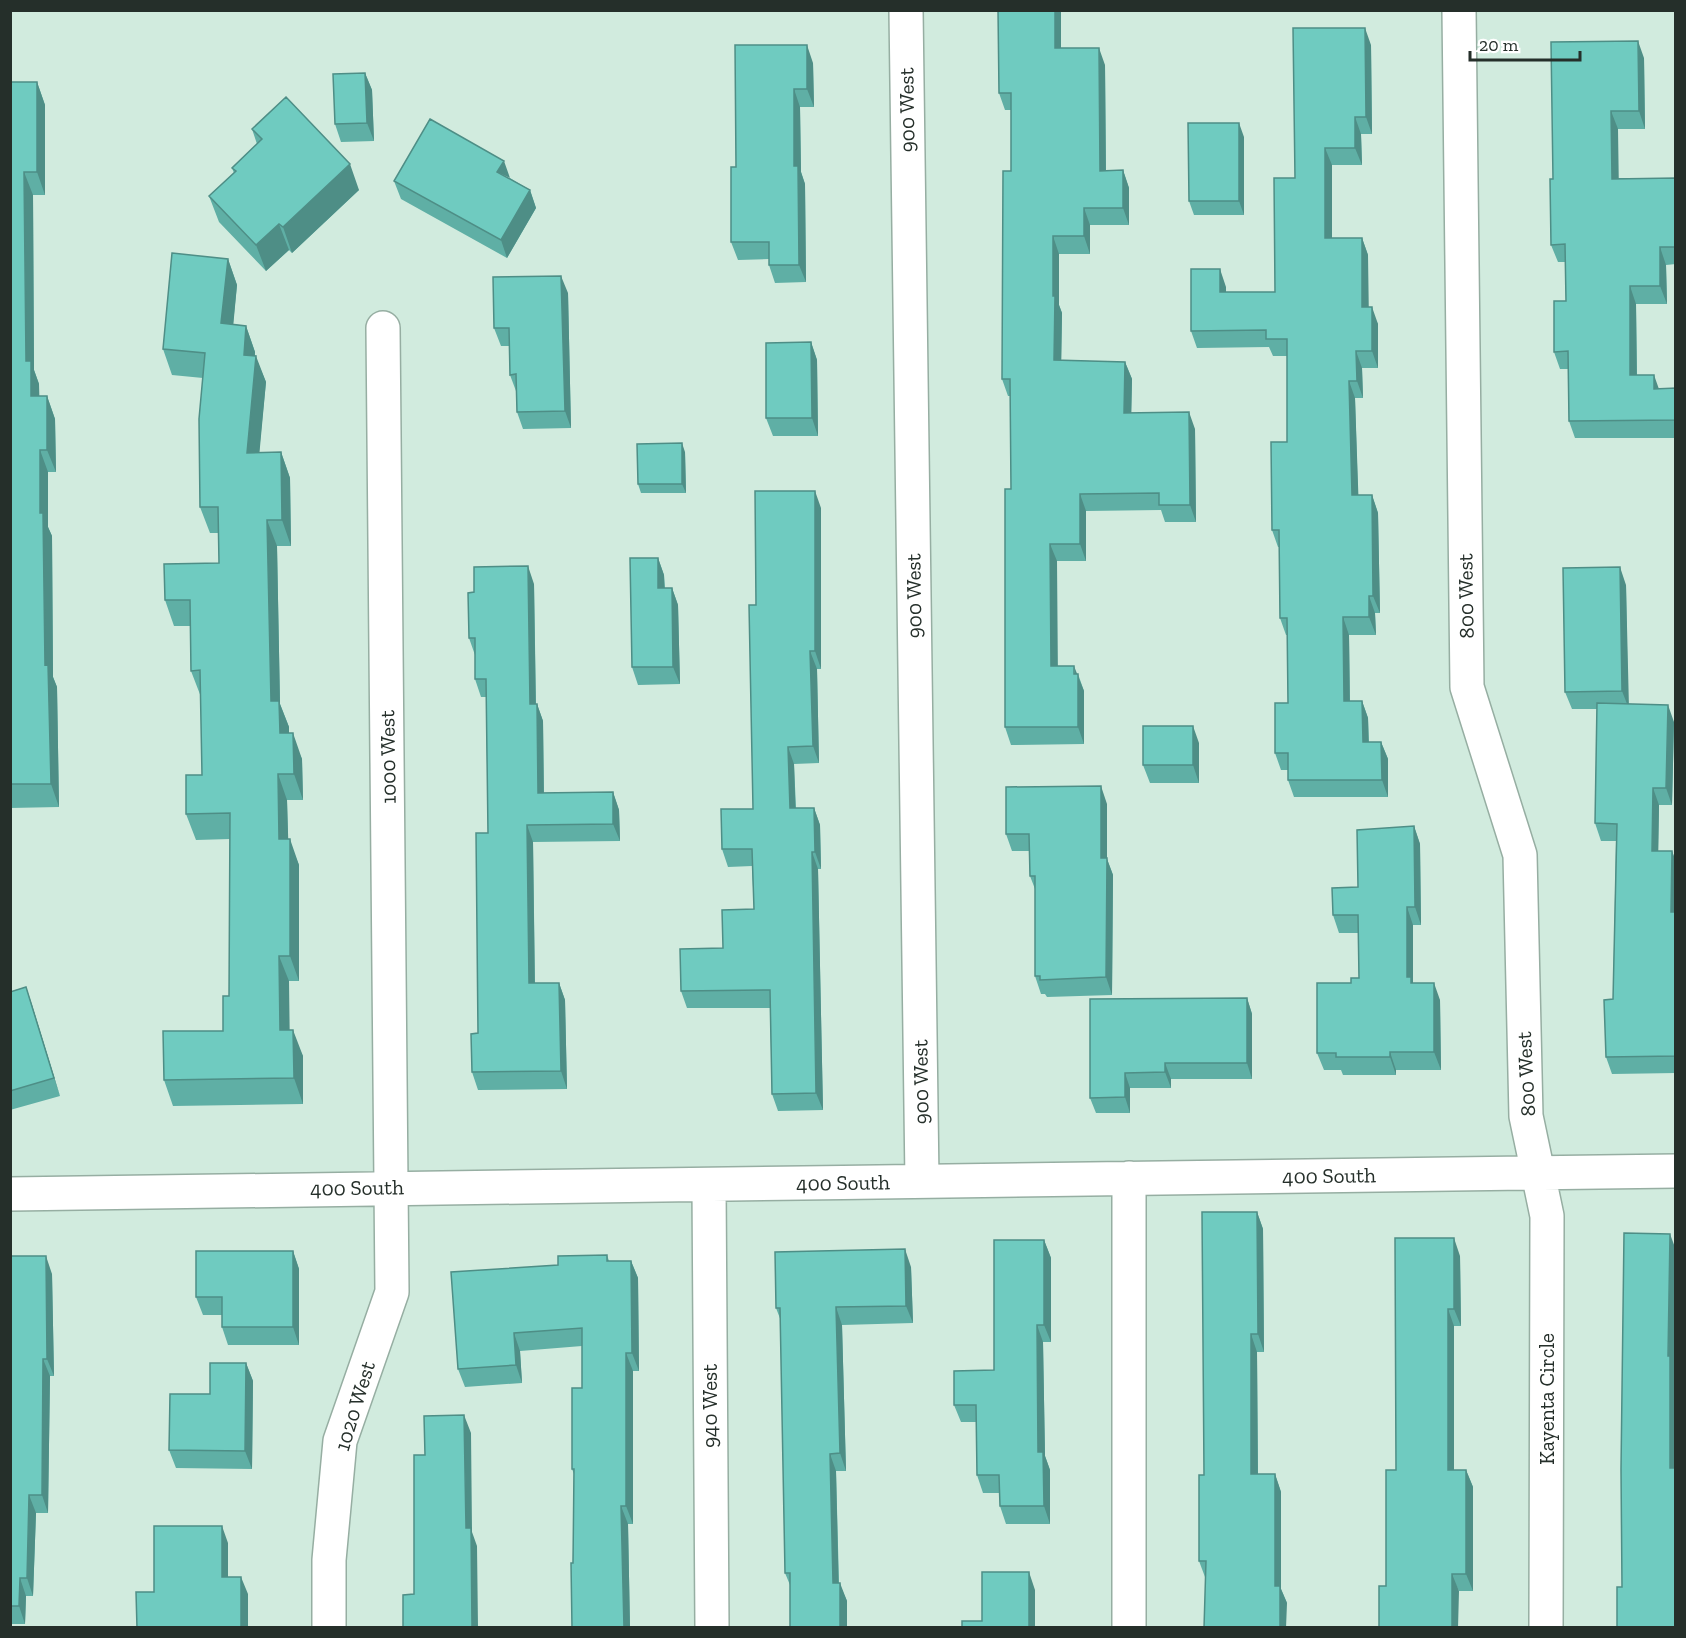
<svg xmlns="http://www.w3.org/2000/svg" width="1686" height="1638" font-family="'Zilla Slab',serif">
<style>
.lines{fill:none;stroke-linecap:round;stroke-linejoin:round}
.minor-casing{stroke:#96aea2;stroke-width:36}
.minor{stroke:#fff;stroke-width:33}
.wall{fill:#5fafa5}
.shaded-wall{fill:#4e8e86}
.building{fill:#6fcbc0;stroke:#4e8e86;stroke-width:1.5}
.labels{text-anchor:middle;stroke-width:4.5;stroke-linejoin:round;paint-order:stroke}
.street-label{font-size:21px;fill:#252f2a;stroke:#fff}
</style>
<rect width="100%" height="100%" fill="#d1ebde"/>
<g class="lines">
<g class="minor-casing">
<path id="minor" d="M906,10L922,1181
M1459,10L1467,687L1520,855L1526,1116L1547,1216L1546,1628
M1129,1178V1628
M709,1185L712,1628
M10,1194C565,1184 1121,1181 1676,1171
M329,1628V1560L340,1441L392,1292L383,328"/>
</g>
<use href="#minor" class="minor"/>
</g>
<path class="wall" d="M998,20L1061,48L1105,65L1106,170H1123L1129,188V225H1090V254H1059V305L1062,313L1061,361L1125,362L1132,379L1131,413L1195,429L1196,522H1165L1161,510L1086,511V561H1057V666L1078,674L1084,691V744L1011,745L1005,727L1011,489L1010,396H1008L1002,379L1011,171V110H1005L999,93Z
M1371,45L1372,134H1361L1362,165H1332V238H1362L1368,255V307L1378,324V368H1362L1363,398H1355L1358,495H1372L1378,513L1380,613H1375L1376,635H1349L1350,701H1362L1368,718L1369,742H1381L1388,759V797H1294L1288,780V770H1281L1275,753L1288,703L1287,635H1286L1280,618L1279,547H1278L1272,530L1287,442V356H1273L1269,347L1197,348L1191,331L1226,287V292H1275L1295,178Z
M1644,58L1645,129H1618V178H1676V264L1666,265L1667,304H1636L1637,375L1659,389L1676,388V438H1575L1569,421L1568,369H1560L1554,352L1566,301L1565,262H1558L1551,245L1553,179Z
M813,63L814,107H800L801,172L805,184L806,282L775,283L769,265V259L738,260L731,242L736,167Z
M365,73L372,90L374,141L341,142L335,124Z
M10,82H37L45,105V195H33L34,370L39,384V396H47L55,419L56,472H48V527L52,536L53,677L57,687L59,807L10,808Z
M252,129L359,190L292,253L289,250L266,271L219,222L209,196L234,173L232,168L257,144Z
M1244,137V215H1194L1189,201Z
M510,178L530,190L536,208L507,258L401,199L394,181Z
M228,259L237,285L233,324L246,326L255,352V356L266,382L259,452H281L290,478L291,546H277L280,704L289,727V733L302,759L303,800H287L288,839L299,865V981H289V1030L303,1056V1104L173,1106L164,1080L223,1031L229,996L230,839L196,840L186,814L202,775L201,697L191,671L190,626H174L165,600L219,563V533H210L200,507L203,378L172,375L163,349Z
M568,293L571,428L523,429L517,412L516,391L510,375L509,346H501L494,328Z
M811,342L817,360L818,436H773L766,418Z
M685,452L686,493H641L638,484Z
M821,508V669H817L819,763L794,764L796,808H814L820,825L821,869H818L823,1110L778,1111L772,1094L770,1008H687L681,991L723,948L754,909L752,866L728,867L722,849L753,809L756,605Z
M658,558L664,575L665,588H672L678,605L680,684L638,685L632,667Z
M534,584L536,704H537L543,721L544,793L613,792L619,810L620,841L533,842L535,983H559L565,1000L567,1089L478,1090L472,1072L478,1033L488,833L486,697H481L475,679V655L469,638Z
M1626,585L1628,704L1674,722L1672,805H1659L1658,851H1672L1676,862V1073L1612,1074L1606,1057L1613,999L1616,841H1601L1595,823L1597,709H1572L1565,692Z
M1199,743V783H1150L1143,765Z
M1107,804V859L1113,875L1112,995L1047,997L1045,994H1041L1035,976V889L1030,876L1029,851H1012L1006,834Z
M1414,826L1420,844L1421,925H1413V983L1440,1000L1441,1070H1396V1075H1343L1341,1070H1324L1317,1053L1351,983L1359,978L1358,933H1339L1333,915Z
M26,987L32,1005L60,1096L10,1110V992Z
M1247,998L1252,1014V1079H1171V1088H1130V1113H1096L1090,1098V999Z
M1257,1212L1263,1229L1264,1352H1257L1258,1474H1275L1281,1492V1589L1287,1603L1205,1577L1199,1561L1204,1475Z
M1044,1240L1051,1258V1342H1043L1045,1456L1050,1470V1524H1006L1000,1506V1493H983L977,1475L976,1422H961L954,1405L994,1370Z
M293,1251L299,1269V1345H228L222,1327V1315H203L196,1297Z
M607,1255L609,1261H631L638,1278L639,1371H633V1524H628L630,1628H572L574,1474L572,1469L582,1388V1346L520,1351L522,1383L465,1387L458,1369L558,1265Z
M10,1256L52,1274L54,1376H50L48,1513H36L33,1596H26L25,1624H10Z
M1460,1256L1461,1326H1454V1470H1466L1473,1487V1591H1459L1396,1470Z
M911,1267L913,1323L842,1325L846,1471H836L839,1583L847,1601V1628L790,1585L785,1573L781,1321L776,1308Z
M246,1363L253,1381L252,1469L176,1468L169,1450Z"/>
<path class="shaded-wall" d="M1055,10H1061V65L1055,48Z
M1365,28L1371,45L1372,134L1366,117Z
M1638,41L1644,58L1645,129L1639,111Z
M807,45L813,63L814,107L807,89Z
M1099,48L1105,65L1106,188L1100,171Z
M365,73L372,90L374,141L367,123Z
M37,82L45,105V195L37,172Z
M794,89L800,107L801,172L805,184L806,282L799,265L794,166Z
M1611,111L1618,129L1619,196L1612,179Z
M1355,117L1361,134L1362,165L1355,148Z
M1239,123L1244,137V215L1239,201Z
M1325,148L1332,165V255L1325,238Z
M504,161L510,178L497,172Z
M350,164L359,190L292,253L283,227Z
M1123,170L1129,188V225L1123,208Z
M24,172L33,195L34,370L39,384L40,419L31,396L26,361Z
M530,190L536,208L507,258L501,240Z
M1084,208L1090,225V254L1084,236Z
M279,224L289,250L266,271L256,245Z
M1053,236L1059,254V305L1062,313L1061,378L1054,360L1053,296Z
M1362,238L1368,255L1369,324L1362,307Z
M1660,247L1666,265L1667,304L1660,286Z
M228,259L237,285L231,349L221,323Z
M1220,269L1226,287V309L1220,292Z
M561,276L568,293L571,428L565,411Z
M1630,286L1636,304L1637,393L1630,375Z
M1372,307L1378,324V368L1372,351Z
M246,326L255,352L253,381L244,355Z
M811,342L817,360L818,436L812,418Z
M1356,351L1362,368L1363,398L1357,381Z
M256,356L266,382L257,479L247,453Z
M1125,362L1132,379L1131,431L1124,413Z
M1654,375L1660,392L1654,389Z
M1349,381L1355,398L1359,513L1352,495Z
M47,396L55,419L56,472L47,450Z
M1189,412L1195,429L1196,522L1190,505Z
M682,443L685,452L686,493L682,484Z
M40,450L48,472V527L52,536L53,677L57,687L59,807L51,784L45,665L40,513Z
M281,452L290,478L291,546L282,520Z
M815,491L821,508V669L815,651Z
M1080,494L1086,511V561L1080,544Z
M1372,495L1378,513L1380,613L1373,596Z
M267,520L277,546L280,704L289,727V759L280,733L271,701Z
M1050,544L1057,561L1058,683L1051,666Z
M658,558L664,575L665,606L658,588Z
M528,566L534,584L536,722L530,704Z
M1620,567L1626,585L1629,709L1622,691Z
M672,588L678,605L680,684L673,667Z
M1369,596L1375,613L1376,635L1369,617Z
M1343,617L1349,635L1350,718L1344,701Z
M810,651L817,669L819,763L813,746Z
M1074,666L1084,691V744L1078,727Z
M1362,701L1368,718L1369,759L1363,742Z
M537,704L543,721L544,811L538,793Z
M1668,705L1674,722L1672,805L1666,788Z
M1193,726L1199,743V783L1193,765Z
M293,733L302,759L303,800L294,774Z
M1381,742L1388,759V797L1382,780Z
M788,747L794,764L796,825L790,808Z
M278,774L287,800L289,865L279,839Z
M1101,786L1107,804V859L1113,875L1112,995L1106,977L1101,858Z
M1653,788L1659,805L1658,868L1652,851Z
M613,792L619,810L620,841L613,824Z
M814,808L820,825L821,869L815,852Z
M527,825L533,842L535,1001L529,983Z
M1414,826L1420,844L1421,925L1415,907Z
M290,839L299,865V981L290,956Z
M1672,851L1676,862V925L1671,912Z
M812,852L818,869L823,1110L816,1093Z
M1407,907L1413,925V984L1417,995L1407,977Z
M279,956L289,981L290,1056L280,1030Z
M559,983L565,1000L567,1089L561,1071Z
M1434,983L1440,1000L1441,1070L1434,1052Z
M26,987L32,1005L60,1096L54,1078Z
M1247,998L1252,1014V1079L1247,1063Z
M293,1030L303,1056V1104L294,1078Z
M1390,1052L1396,1070V1075L1390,1057Z
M1165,1063L1171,1079V1088L1165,1072Z
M1125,1073L1130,1088V1113L1125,1097Z
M1257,1212L1263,1229L1264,1352L1258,1334Z
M1670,1234L1676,1250L1674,1367L1676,1370L1675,1628L1670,1468L1668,1356Z
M1454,1238L1460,1256L1461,1326L1454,1309Z
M1044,1240L1051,1258V1342L1044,1325Z
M905,1249L911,1267L913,1323L906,1306Z
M293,1251L299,1269V1345L293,1327Z
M46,1256L52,1274L54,1376L47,1359Z
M631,1261L638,1278L639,1371L632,1353Z
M836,1307L842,1325L846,1471L840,1453Z
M1448,1309L1454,1326V1487L1448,1470Z
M1037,1325L1043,1342L1045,1456L1050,1470V1524L1044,1506L1038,1452Z
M514,1333L520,1351L522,1383L516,1365Z
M1251,1334L1257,1352L1258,1492L1251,1474Z
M626,1353L633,1371V1524L626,1506Z
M43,1359L50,1376L48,1513L42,1495Z
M246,1363L253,1381L252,1469L245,1451Z
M464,1415L471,1433L472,1532L477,1546L478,1628H472L466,1528Z
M830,1454L836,1471L839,1601L833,1583Z
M1466,1470L1473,1487V1591L1466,1574Z
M1275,1474L1281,1492V1589L1287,1603L1286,1628H1280L1275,1586Z
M29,1495L36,1513L33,1596L27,1578Z
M621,1506L628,1524L630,1628H624Z
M222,1526L228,1543V1594L222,1577Z
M1029,1572L1035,1590V1628H1029Z
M1452,1574L1459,1591L1458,1628H1452Z
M241,1577L248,1594V1628H241Z
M20,1578L26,1596L25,1624L19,1606Z
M840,1583L847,1601V1628H840Z"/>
<path class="building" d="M998,10H1055V48H1099L1100,171L1123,170V208H1084V236H1053V296H1055L1054,360L1125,362L1124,413L1189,412L1190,505H1159V493L1080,494V544H1050L1051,666H1074V674H1078V727H1005V489H1011L1010,379H1002L1003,171H1011V93H999Z
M1293,28H1365L1366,117H1355V148H1325V238H1362V307H1372V351H1356L1357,381H1349L1352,495H1372L1373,596H1369V617H1343L1344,701H1362L1363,742H1381L1382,780H1288V753H1275V703H1288L1287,618H1280L1279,530H1272L1271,442H1287V339H1266V330L1191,331V269H1220V292H1275L1274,178H1295Z
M1638,41L1639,111H1611L1612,179L1676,178V247H1660V286H1630V375H1654V389L1676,388V420L1569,421L1568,351L1554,352V301H1566L1565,244L1551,245L1550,179H1553L1551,42Z
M735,45H807V89H794V166H798L799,265H769V242H731V167H736Z
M365,73L367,123L335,124L333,74Z
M10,82H37V172H24L26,361H31V396H47V450H40V513H43L45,665L48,664L51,784H10Z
M286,97L350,164L283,227L279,224L256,245L209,196L236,171L232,168L262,139L252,129Z
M430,119L504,161L497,172L530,190L501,240L394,181Z
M1188,123H1239V201H1189Z
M172,253L228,259L221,323L246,326L244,355L256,356L247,453L281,452L282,520H267L271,701H279L280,733H293L294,774H278L279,839H290V956H279L280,1030H293L294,1078L164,1080L163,1031H223V996H229L230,813L186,814V775H202L200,670L191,671L190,600H165L164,564L219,563L218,507H200L199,419L205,353L163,349Z
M561,276L565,411L517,412L516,374L510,375L509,328H494L493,277Z
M811,342L812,418H766V343Z
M682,443V484H638L637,444Z
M755,491H815V651H810L813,746L788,747L790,808H814L815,852H812L816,1093L772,1094L770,990L681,991L680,949L723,948L722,910L754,909L752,849H722L721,809H753L749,605H756Z
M630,558H658V588H672L673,667H632Z
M528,566L530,704H537L538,793L613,792V824L527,825L529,983H559L561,1071L472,1072L471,1034L478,1033L476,833H488L486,679H475V638H469L468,593L474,592V567Z
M1620,567L1622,691L1565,692L1563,568Z
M1597,703L1668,705L1666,788H1653L1652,851H1672L1671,912H1676V1056L1606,1057L1604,1000L1613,999L1617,824L1595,823Z
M1143,726H1193V765H1143Z
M1101,786V858H1107L1106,977L1040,980V976H1035V876H1030L1029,834H1006V787Z
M1414,826L1415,907H1407V977H1411V983H1434V1052H1390V1057H1336V1053H1317V983H1351V978H1359L1358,915H1333L1332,888L1358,887L1357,830Z
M26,987L54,1078L10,1091V992Z
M1247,998V1063H1165V1072L1125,1073V1097L1090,1098V999Z
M1202,1212H1257L1258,1334H1251V1474H1275V1586H1280V1628H1204L1206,1561H1199V1475H1204Z
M1624,1233L1670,1234L1668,1356H1670V1468H1675V1628H1617V1587H1622L1621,1469Z
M1395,1238H1454V1309H1448V1470H1466V1574H1452V1628H1379V1586H1386V1470H1396Z
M994,1240H1044V1325H1037L1038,1452H1043L1044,1506H1000L999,1475H977L976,1405H954V1371L994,1370Z
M905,1249L906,1306L836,1307L840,1453L830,1454L833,1583H840V1628H790V1573H785L780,1308H776L775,1252Z
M196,1251H293V1327H222V1297H196Z
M607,1255V1261H631L632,1353H626V1506H621L624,1628H572L571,1563H573L574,1469H572V1388H582V1328L514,1333L516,1365L458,1369L451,1272L558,1265V1256Z
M10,1256H46L47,1359H43L42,1495H29L27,1578H20L19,1606H10Z
M210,1363H246L245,1451L169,1450L170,1394H210Z
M464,1415L466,1528H471L472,1628H403V1595L414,1594V1455H425L424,1416Z
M154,1526H222V1577H241V1628H137L136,1592H154Z
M982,1572H1029V1628H962V1621H982Z"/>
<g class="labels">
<g class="street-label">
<text transform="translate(907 110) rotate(-91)" y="7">900 West</text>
<text transform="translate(914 596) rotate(-91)" y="7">900 West</text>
<text transform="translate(1466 596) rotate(-91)" y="7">800 West</text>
<text transform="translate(388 757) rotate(-91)" y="7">1000 West</text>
<text transform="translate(1526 1074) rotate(-93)" y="7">800 West</text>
<text transform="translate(921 1082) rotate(-91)" y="7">900 West</text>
<text transform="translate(1329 1176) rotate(-1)" y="7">400 South</text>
<text transform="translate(843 1183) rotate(-1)" y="7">400 South</text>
<text transform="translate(357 1188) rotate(-1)" y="7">400 South</text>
<text transform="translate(1547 1399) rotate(-90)" y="7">Kayenta Circle</text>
<text transform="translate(355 1406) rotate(-73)" y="7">1020 West</text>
<text transform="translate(710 1406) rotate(-90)" y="7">940 West</text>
</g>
</g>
<rect width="1686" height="1638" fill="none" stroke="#252f2a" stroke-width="24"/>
<path d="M1470 51v9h110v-9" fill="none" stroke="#252f2a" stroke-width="3"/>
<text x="1479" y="51" font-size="18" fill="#252f2a" stroke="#ffffff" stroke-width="4.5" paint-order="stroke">20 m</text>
</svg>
